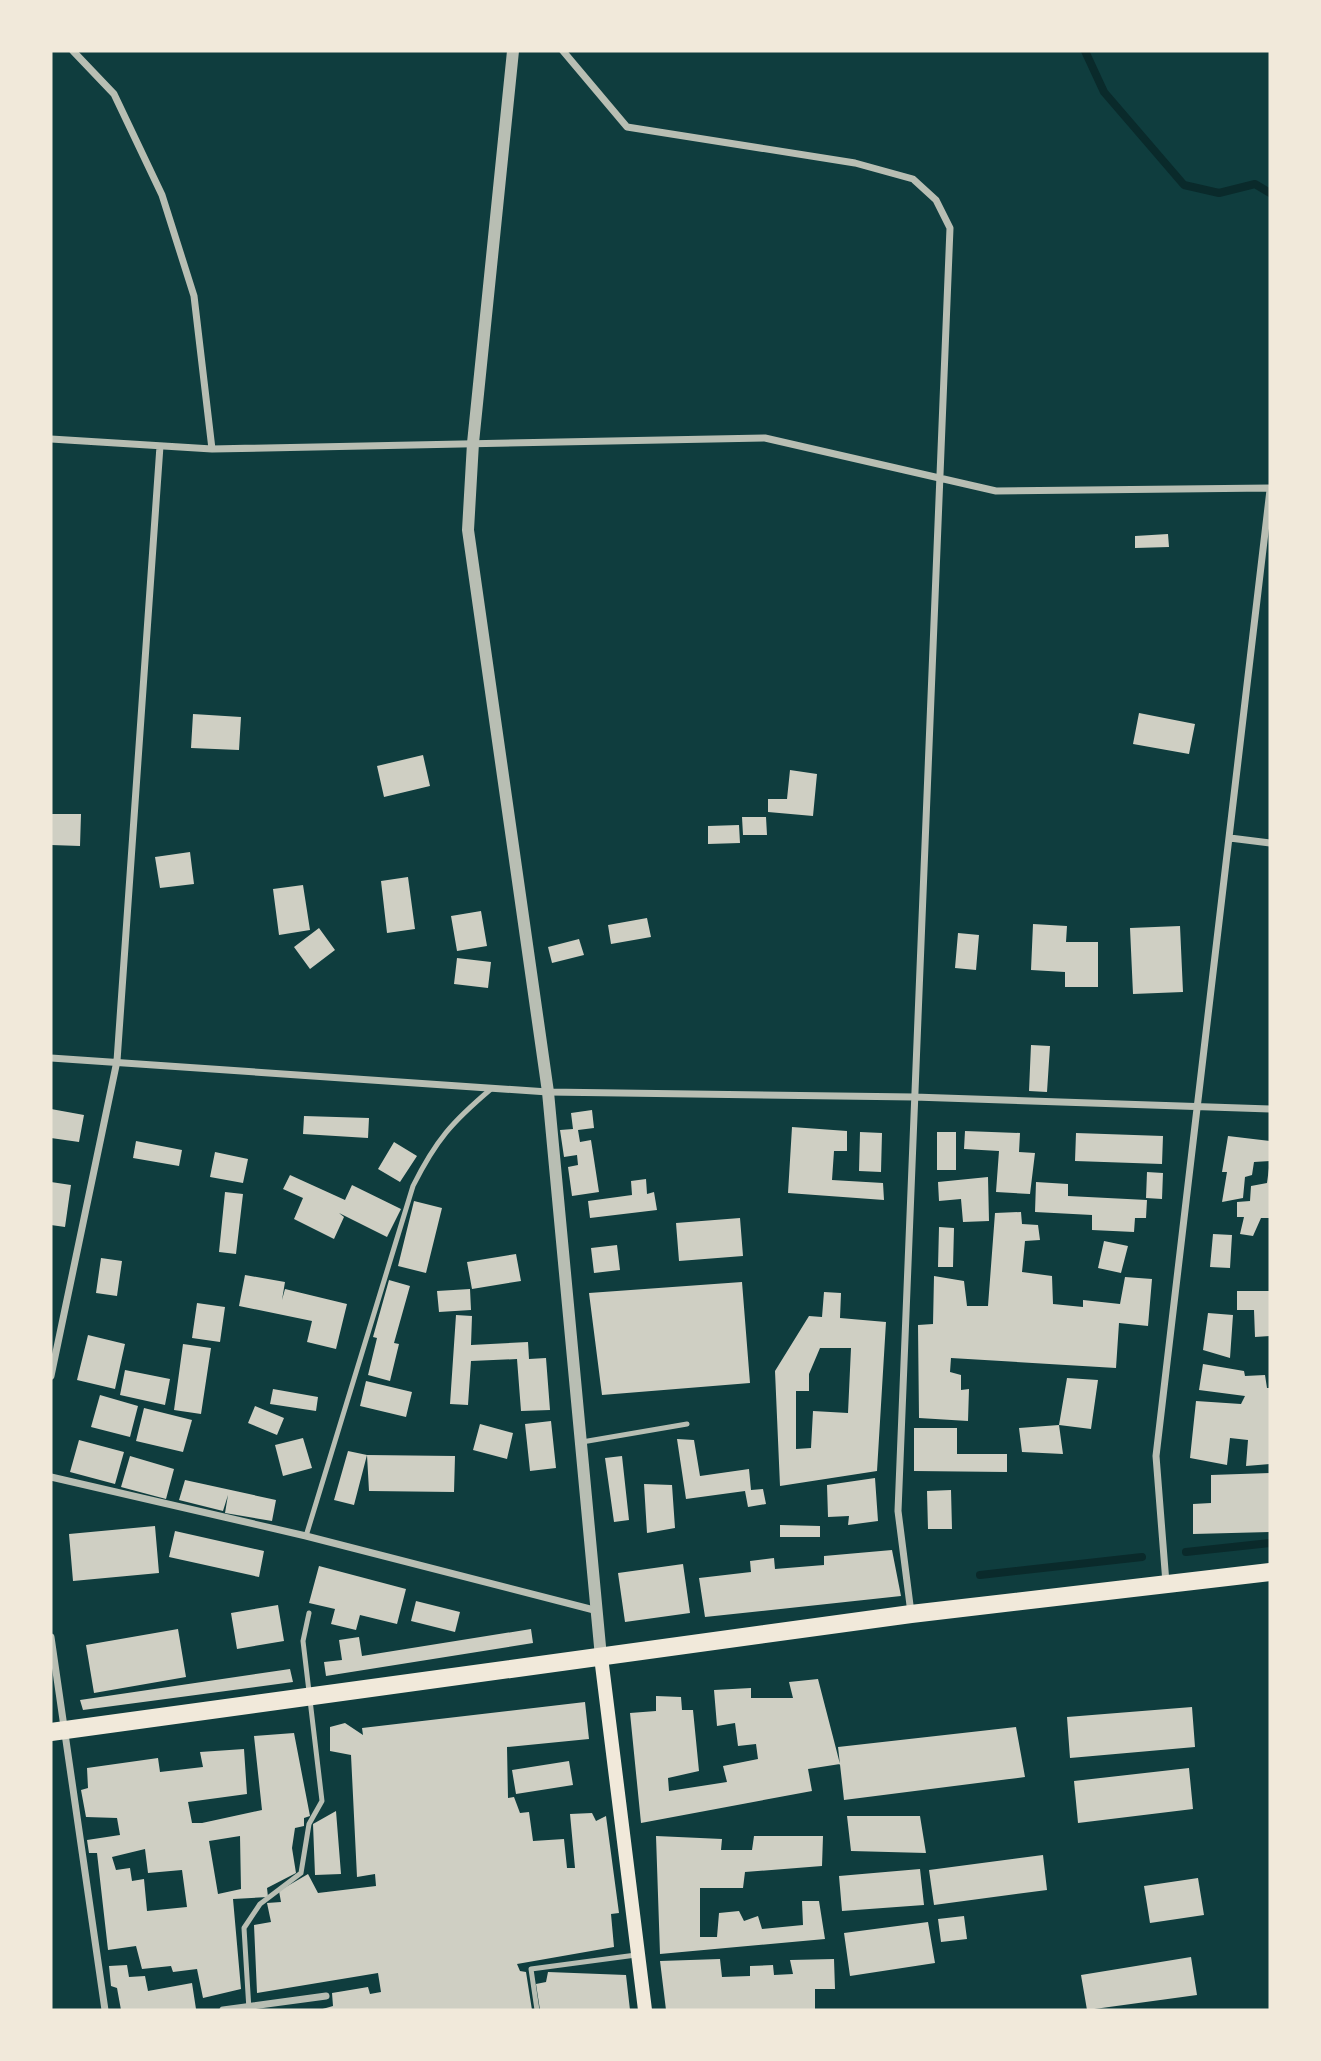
<svg xmlns="http://www.w3.org/2000/svg" width="1321" height="2061" font-family="Mulish,sans-serif">
<style>
.lines{fill:none;stroke-linecap:round;stroke-linejoin:round}
.stream{stroke:#0a2a2b;stroke-width:8}
.building{fill:#cfcfc3;fill-rule:evenodd}
.service{stroke:#b8beb3;stroke-width:5}
.minor{stroke:#b8beb3;stroke-width:7}
.tertiary{stroke:#b8beb3;stroke-width:12}
.secondary{stroke:#f1e9da;stroke-width:14}
.primary{stroke:#f1e9da;stroke-width:18}
</style>
<rect width="100%" height="100%" fill="#0f3d3e"/>
<g class="lines">
<path class="stream" d="M1085,51L1104,92L1184,185L1219,193L1255,184L1270,193
M1186,1552L1270,1543
M980,1575L1142,1557"/>
</g>
<path class="building" d="M1168,534L1169,547L1135,548V536Z
M1139,713L1195,724L1189,754L1133,744Z
M193,714L241,717L239,750L191,748Z
M423,755L430,786L384,797L377,766Z
M790,770L817,774L813,816L768,812V799H787Z
M51,814H81L80,846L51,845Z
M742,817H766L767,835H743Z
M739,825L740,843L708,844V826Z
M190,852L194,884L160,888L155,857Z
M408,877L415,929L387,933L381,881Z
M303,885L310,930L279,935L273,889Z
M481,911L487,946L457,951L451,916Z
M647,918L651,937L611,944L608,925Z
M1033,924L1067,926L1066,942H1098V987H1065V972L1031,970Z
M1180,926L1183,992L1133,994L1130,928Z
M319,928L335,950L310,969L294,947Z
M958,933L979,935L976,970L955,968Z
M579,939L584,955L552,963L548,947Z
M457,958L491,962L488,988L454,984Z
M1031,1045L1050,1046L1047,1092L1029,1091Z
M51,1109L84,1115L79,1142L51,1138Z
M592,1110L594,1128L578,1130L580,1142L591,1140L599,1192L572,1196L568,1167L578,1165L577,1155L564,1157L560,1130L573,1129L571,1113Z
M304,1116L369,1118L368,1138L303,1134Z
M792,1127L847,1131V1151H834L832,1180L883,1183L884,1200L788,1193Z
M965,1131L1020,1133L1019,1152L1035,1153L1030,1194L996,1192L999,1151L964,1149Z
M860,1132L882,1133L881,1172L859,1171Z
M937,1132H956V1170H937Z
M1076,1133L1163,1136L1162,1164L1075,1161Z
M1228,1136L1270,1141V1161L1254,1162L1252,1175L1245,1177L1243,1198L1222,1202L1227,1172H1222Z
M136,1141L182,1150L179,1166L133,1158Z
M394,1142L417,1156L400,1182L378,1169Z
M215,1152L248,1159L243,1183L210,1177Z
M1269,1168L1270,1218H1261L1253,1236L1240,1234L1244,1217H1237V1202L1250,1201L1251,1186L1267,1183Z
M1147,1172L1163,1173L1162,1199L1146,1198Z
M290,1175L345,1200L352,1185L401,1209L387,1237L339,1213L344,1217L334,1239L294,1219L303,1198L283,1189Z
M988,1177L989,1221L963,1222L961,1199L939,1201L938,1182Z
M646,1179L647,1194L654,1192L657,1210L590,1218L588,1201L632,1195L631,1181Z
M51,1182L71,1185L65,1227L51,1225Z
M1036,1182L1068,1184V1196L1147,1200L1146,1218H1135L1134,1232L1092,1230V1215L1035,1212Z
M225,1192L243,1194L236,1254L219,1252Z
M414,1201L442,1208L426,1273L398,1266Z
M1021,1212L1022,1224L1038,1225L1040,1240L1025,1241L1022,1272L1052,1276L1053,1304L1083,1307V1300L1120,1304L1125,1277L1152,1279L1148,1326L1119,1323L1116,1368L951,1358L950,1372L961,1375V1390L969,1389L968,1421L919,1418L918,1325L933,1324L934,1276L964,1281L967,1306H988L995,1213Z
M740,1218L743,1256L679,1261L676,1223Z
M939,1227L954,1228L953,1267H938Z
M1213,1234L1232,1235L1230,1268L1210,1267Z
M1104,1241L1128,1246L1121,1273L1098,1268Z
M617,1245L620,1270L594,1273L591,1248Z
M516,1254L521,1281L472,1289L467,1262Z
M101,1258L122,1261L117,1296L96,1293Z
M245,1275L285,1282L282,1300L285,1289L347,1304L336,1349L307,1342L312,1321L239,1306Z
M389,1280L410,1286L394,1343L399,1344L390,1381L368,1375L377,1338L373,1337Z
M742,1282L750,1383L602,1395L589,1293Z
M470,1289L471,1310L439,1312L437,1291Z
M1237,1291H1270V1336L1255,1337L1254,1310H1237Z
M824,1292L841,1293L840,1318L886,1322L877,1471L780,1486L775,1371L809,1316L822,1317ZM820,1348H851L848,1413L813,1411L811,1448L796,1449V1391H809V1374Z
M197,1303L225,1307L220,1342L192,1338Z
M1208,1313L1233,1315L1230,1358L1203,1350Z
M456,1315L472,1316L471,1345L528,1342L529,1359L546,1358L550,1410L521,1411L517,1359L471,1361L468,1405L450,1404Z
M88,1335L125,1344L115,1389L77,1380Z
M183,1344L211,1348L201,1414L174,1410Z
M1203,1364L1244,1371L1245,1376L1265,1375L1267,1388H1270V1464L1246,1466L1248,1440L1230,1438L1227,1465L1190,1458L1196,1401L1241,1404L1245,1396L1199,1390Z
M125,1370L170,1379L165,1405L120,1395Z
M1067,1378L1098,1380L1091,1429L1059,1425L1063,1454L1022,1452L1019,1428L1059,1425Z
M366,1381L412,1392L406,1417L360,1406Z
M273,1389L318,1397L316,1411L270,1404Z
M100,1395L138,1406L130,1437L91,1427Z
M255,1406L284,1418L277,1435L248,1423Z
M144,1408L192,1420L183,1452L136,1441Z
M551,1421L556,1468L530,1471L525,1424Z
M480,1424L513,1433L507,1459L473,1450Z
M914,1428H957V1454H1007V1472L914,1471Z
M303,1438L312,1468L283,1476L275,1445Z
M677,1439L694,1440L700,1476L749,1469L751,1490L763,1489L766,1504L748,1507L745,1491L686,1499Z
M79,1440L124,1452L115,1484L70,1472Z
M348,1451L367,1455L455,1456L454,1492L369,1491L367,1455L354,1505L334,1500Z
M130,1456L174,1469L166,1499L121,1487Z
M622,1456L629,1520L614,1522L605,1458Z
M1270,1473V1532L1193,1534V1504L1211,1503V1475Z
M875,1478L878,1521L848,1525L849,1516L828,1517L827,1485Z
M185,1480L276,1500L272,1521L225,1513L228,1495L223,1511L179,1500Z
M644,1484L672,1485L675,1528L647,1533Z
M951,1490L952,1529H928L927,1491Z
M780,1525L820,1526V1537H780Z
M155,1526L159,1573L73,1581L69,1534Z
M175,1531L264,1551L259,1577L169,1557Z
M892,1550L901,1596L705,1617L699,1578L751,1572L750,1561L774,1558L775,1569L824,1565V1556Z
M683,1564L690,1613L625,1622L618,1573Z
M319,1566L406,1589L397,1624L360,1615L356,1630L331,1624L335,1609L309,1603Z
M416,1601L460,1612L455,1632L411,1621Z
M278,1605L284,1641L237,1649L231,1613Z
M178,1629L186,1677L94,1693L86,1645Z
M531,1629L533,1643L326,1676L324,1662L342,1660L339,1640L359,1637L362,1656Z
M290,1669L293,1682L83,1710L80,1700Z
M818,1679L840,1764L808,1769L812,1791L641,1823L630,1713L656,1711V1696L681,1697L682,1710H693L699,1771L668,1778L669,1791L727,1782L723,1766L758,1759L756,1744L738,1746L735,1723L717,1726L714,1690L751,1688V1698H793L789,1682Z
M585,1702L589,1739L507,1747L508,1798L514,1797L520,1813L529,1812L533,1841L564,1839L567,1868H575L570,1814L592,1813L596,1821L606,1816L619,1913L611,1914L614,1947L517,1964L520,1971L526,1972L532,2010H319L333,2006L332,1993L368,1987L370,1994L381,1992L378,1973L257,1993L254,1925L271,1922L267,1903L281,1902L279,1891L308,1874L318,1893L376,1886L375,1874L357,1877L351,1755L330,1751V1727L345,1723L363,1735L362,1728Z
M1192,1707L1195,1747L1070,1758L1067,1717Z
M1016,1727L1025,1777L844,1800L838,1747Z
M294,1733L310,1816L304,1818V1826L295,1828L292,1848L296,1873L267,1888L268,1897L233,1899L241,1989L203,1998L197,1969L173,1972L171,1966L142,1969L136,1946L108,1950L97,1853H89L87,1840L120,1835L117,1818L86,1817L81,1790L88,1788L87,1768L158,1758L160,1772L203,1767L200,1752L244,1749L247,1794L188,1802L192,1823H202L262,1810L254,1736ZM240,1836L241,1889L218,1894L209,1841ZM145,1849L148,1873L182,1870L187,1907L147,1911L144,1879L132,1881L130,1868L116,1870L112,1857Z
M569,1761L573,1785L516,1794L512,1770Z
M1189,1768L1193,1809L1078,1823L1074,1781Z
M336,1811L341,1874L315,1875L313,1824Z
M847,1816H920L926,1853L851,1851Z
M656,1836L722,1839L721,1850H752L754,1836H823L822,1866L745,1872L743,1888H700V1937H717L719,1913L739,1911L744,1921L758,1916L762,1929L803,1925L802,1901H819L825,1939L660,1954Z
M1043,1855L1047,1890L934,1905L929,1870Z
M920,1869L924,1905L842,1911L839,1876Z
M1198,1878L1204,1915L1150,1923L1144,1886Z
M964,1916L967,1939L941,1942L938,1919Z
M928,1922L935,1963L850,1976L844,1933Z
M1191,1957L1197,1995L1087,2010L1081,1975Z
M720,1959L722,1977L750,1976V1966L773,1965L774,1975L793,1974L790,1960L834,1959L835,1989H815V2010H666L660,1961Z
M127,1965L129,1977L145,1976L148,1991L192,1983L196,2009L121,2010L117,1988L111,1986L109,1966Z
M548,1972L626,1975L630,2010H540L536,1984L546,1982Z"/>
<g class="lines">
<path class="service" d="M582,1442L687,1424
M306,1536L413,1186C436,1140 452,1122 491,1089
M249,2010L244,1928L260,1904L301,1873L309,1824L322,1801L303,1641L309,1613
M537,2010L531,1969L636,1955"/>
<path class="minor" d="M73,51L114,94L162,195L194,296L212,449
M563,51L627,127L855,163L913,179L936,200L950,228L898,1511L911,1613
M51,439L212,449L765,438L996,491L1270,488
M1230,838L1270,843
M51,1058L548,1092L914,1097L1270,1109
M51,1376L117,1061L160,446
M51,1477L306,1536L594,1610
M1166,1583L1156,1456L1270,490
M51,1637L105,2010
M223,2010L326,1996"/>
<path class="tertiary" d="M513,51L473,443L468,530L548,1092L601,1657"/>
<path class="secondary" d="M601,1657L645,2010"/>
<path class="primary" d="M51,1732L911,1614L1270,1572"/>
</g>
<rect width="1321" height="2061" fill="none" stroke="#f1e9da" stroke-width="105"/>
</svg>
